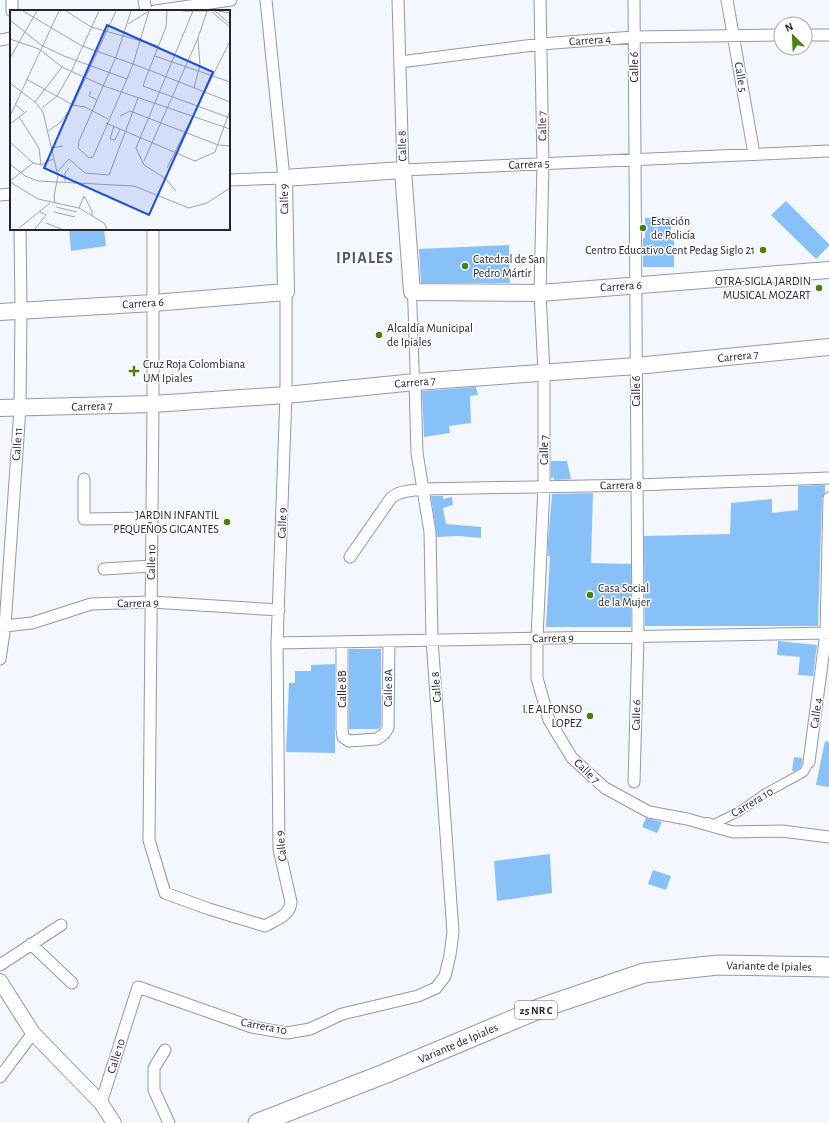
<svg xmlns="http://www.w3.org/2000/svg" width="829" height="1123" font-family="'Alegreya Sans',sans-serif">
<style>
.building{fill:#88c1f8}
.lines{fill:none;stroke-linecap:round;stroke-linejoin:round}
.pedestrian-casing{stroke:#9497aa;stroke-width:10}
.minor-casing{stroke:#9497aa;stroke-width:13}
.tertiary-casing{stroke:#9497aa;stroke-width:16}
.secondary-casing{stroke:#9497aa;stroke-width:18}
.trunk-casing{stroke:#9497aa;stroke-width:21}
.pedestrian{stroke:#fff;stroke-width:8}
.minor{stroke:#fff;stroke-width:11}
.tertiary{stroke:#fff;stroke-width:14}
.secondary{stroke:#fff;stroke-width:16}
.trunk{stroke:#fff;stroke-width:19}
.poi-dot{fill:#4a7f13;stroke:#fff;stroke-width:1.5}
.labels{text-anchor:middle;stroke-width:3;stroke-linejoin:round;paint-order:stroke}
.shield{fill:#fff;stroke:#66676c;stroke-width:1}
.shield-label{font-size:11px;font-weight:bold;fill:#25262d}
.street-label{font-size:12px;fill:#25262d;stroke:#fff}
.poi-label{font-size:12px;fill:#25262d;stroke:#fff;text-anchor:start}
.district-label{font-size:16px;font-weight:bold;letter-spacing:1px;fill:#525565;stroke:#fff}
.inset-road{fill:none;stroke:#a2a3ab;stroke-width:1}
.view{fill:#1d4ed8;fill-opacity:0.15;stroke:#1d4ed8;stroke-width:2}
.inset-edge{fill:none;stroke:#25262d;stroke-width:2}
</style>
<rect width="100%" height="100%" fill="#f5f7ff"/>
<path class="building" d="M786,201L829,244V246L816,259L771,215Z
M671,217V238H674V267H643V238H645V218Z
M69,229H104L106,246L71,251Z
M509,245L510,283H421L419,249Z
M476,387L478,395L470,396L471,423L449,426L450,433L424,437L422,391Z
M551,461H567L571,479L554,480V478H551Z
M825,485V492L822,498L818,626H645L644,536L730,534L731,503L772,499V513L798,510V486Z
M593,493L591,563L631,564V627H546L550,556H548V543L552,494Z
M431,496H443V499L452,497L453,505L443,508L446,524L481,527V538L459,536L437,537Z
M778,641L817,645L813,676L798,675L800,657L777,655Z
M349,649H381V726L378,729H349Z
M335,664V753L286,752L289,683H295V671H311V665Z
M825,741L829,742V787L816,785Z
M794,757L802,758V763L800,768L795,771H792Z
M646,818L662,822L657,833L642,827Z
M550,854L552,893L497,901L494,861Z
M653,870L671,876L666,890L648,884Z"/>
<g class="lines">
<g class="pedestrian-casing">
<path id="pedestrian" d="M412,292L415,382
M708,822L714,824L740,811L764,794L804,772L809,762"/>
</g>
<g class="minor-casing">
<path id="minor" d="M12,0V11
M144,0L146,11
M398,0L403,170L829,151
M540,0L543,164L540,293L544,372V486L537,638V678L549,720L572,758L605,788L649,812L687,819L733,832L782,831L829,837
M634,0L638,637L634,782
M727,0L754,154
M155,11L231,0
M805,35H829
M0,40L11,38
M400,62L541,44L634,37L781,35
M229,180L284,178L266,0
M0,195L11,194
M153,229V404L149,840L165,893L209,909L265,926C275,920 290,916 291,902L279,849L277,643L286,395V292
M84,479V519L152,518
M350,557L391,498C400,490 412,491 423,489L637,485L829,478
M104,569L151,566
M0,625L5,626L32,623L91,604L151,602L279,610
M342,642V729L343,737L349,741L377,739L384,734L388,728L389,641
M277,643L829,633
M0,659L5,626L20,408L21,310L20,229
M809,762L826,633L829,498
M31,944L72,983
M0,965L61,925
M165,1050L154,1068V1090L169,1123
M0,1077L33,1033
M101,1103L138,987L252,1027L287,1033L310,1029L342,1014L418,996L436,988L445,976L450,955L453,932L432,640L430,532L417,453L415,382"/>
</g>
<g class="tertiary-casing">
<path id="tertiary" d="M0,981L33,1033L101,1103L114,1123"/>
</g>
<g class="secondary-casing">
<path id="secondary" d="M0,312L153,303L286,292L284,178L403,170L412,292L540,293L829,270
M0,408L153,404L286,395L415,382L636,366L829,347"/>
</g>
<g class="trunk-casing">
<path id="trunk" d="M258,1123L384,1074L541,1008L644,973L718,965L829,967"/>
</g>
<use href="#pedestrian" class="pedestrian"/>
<use href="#minor" class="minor"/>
<use href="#tertiary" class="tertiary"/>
<use href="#secondary" class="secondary"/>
<use href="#trunk" class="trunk"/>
</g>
<g class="poi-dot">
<circle cx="643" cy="228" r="4"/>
<circle cx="763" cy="250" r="4"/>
<circle cx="465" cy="266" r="4"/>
<circle cx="819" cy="288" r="4"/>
<circle cx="379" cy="335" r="4"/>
<path d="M132 365h4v4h4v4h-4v4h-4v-4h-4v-4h4z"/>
<circle cx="227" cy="522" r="4"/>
<circle cx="590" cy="595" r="4"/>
<circle cx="590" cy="716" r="4"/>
</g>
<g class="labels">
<rect class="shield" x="515" y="1001" width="42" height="18" rx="3"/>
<g class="shield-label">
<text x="536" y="1014">25 NR C</text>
</g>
<g class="street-label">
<text transform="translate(590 40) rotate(-4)" y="4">Carrera 4</text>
<text transform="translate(634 67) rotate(-90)" y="4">Calle 6</text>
<text transform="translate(741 77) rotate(80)" y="4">Calle 5</text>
<text transform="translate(542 126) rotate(-91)" y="4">Calle 7</text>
<text transform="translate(402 146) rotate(-92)" y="4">Calle 8</text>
<text transform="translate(529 164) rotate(-3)" y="4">Carrera 5</text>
<text transform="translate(284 199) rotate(-91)" y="4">Calle 9</text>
<text transform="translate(621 286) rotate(-4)" y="4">Carrera 6</text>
<text transform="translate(143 303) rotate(-4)" y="4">Carrera 6</text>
<text transform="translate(738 356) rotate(-6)" y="4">Carrera 7</text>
<text transform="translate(415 382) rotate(-5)" y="4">Carrera 7</text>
<text transform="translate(636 391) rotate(-90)" y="4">Calle 6</text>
<text transform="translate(92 406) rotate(-2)" y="4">Carrera 7</text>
<text transform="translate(17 444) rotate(-86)" y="4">Calle 11</text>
<text transform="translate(544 450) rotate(-90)" y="4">Calle 7</text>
<text transform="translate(621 485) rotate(-1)" y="4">Carrera 8</text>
<text transform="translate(282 523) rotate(-88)" y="4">Calle 9</text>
<text transform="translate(151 562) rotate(-89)" y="4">Calle 10</text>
<text transform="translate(138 603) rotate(-1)" y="4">Carrera 9</text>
<text transform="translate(553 638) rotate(-1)" y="4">Carrera 9</text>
<text transform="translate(436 687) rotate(-94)" y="4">Calle 8</text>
<text transform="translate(388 688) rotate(-89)" y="4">Calle 8A</text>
<text transform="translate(342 689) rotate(-90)" y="4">Calle 8B</text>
<text transform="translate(816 713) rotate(-82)" y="4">Calle 4</text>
<text transform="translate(636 715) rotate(-89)" y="4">Calle 6</text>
<text transform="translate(587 771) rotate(44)" y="4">Calle 7</text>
<text transform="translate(752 802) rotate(-31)" y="4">Carrera 10</text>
<text transform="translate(281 846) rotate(-96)" y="4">Calle 9</text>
<text transform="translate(769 966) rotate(1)" y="4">Variante de Ipiales</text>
<text transform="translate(264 1026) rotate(11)" y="4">Carrera 10</text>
<text transform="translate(458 1043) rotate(-23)" y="4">Variante de Ipiales</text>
<text transform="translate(116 1056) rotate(-72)" y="4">Calle 10</text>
</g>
<g class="poi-label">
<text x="651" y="225">Estación<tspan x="651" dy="14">de Policía</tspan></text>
<text x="755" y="254" text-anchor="end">Centro Educativo Cent Pedag Siglo 21</text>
<text x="473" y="263">Catedral de San<tspan x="473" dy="14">Pedro Mártir</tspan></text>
<text x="811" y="285" text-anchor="end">OTRA-SIGLA JARDIN<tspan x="811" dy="14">MUSICAL MOZART</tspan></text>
<text x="387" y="332">Alcaldía Municipal<tspan x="387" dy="14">de Ipiales</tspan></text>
<text x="143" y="368">Cruz Roja Colombiana<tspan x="143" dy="14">UM Ipiales</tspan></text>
<text x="219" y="519" text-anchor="end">JARDIN INFANTIL<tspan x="219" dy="14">PEQUEÑOS GIGANTES</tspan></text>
<text x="598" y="592">Casa Social<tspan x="598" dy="14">de la Mujer</tspan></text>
<text x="582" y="713" text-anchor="end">I.E ALFONSO<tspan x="582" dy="14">LOPEZ</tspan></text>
</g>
<g class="district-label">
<text x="365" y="263">IPIALES</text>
</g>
</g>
<g transform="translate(10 10)">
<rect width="220" height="220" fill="#f5f7ff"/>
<path class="inset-road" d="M13,1L72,36L123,54L139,1M56,1L81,17L149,36M157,1L156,17L139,60L220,92M173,1H199M205,1L220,14M208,1L220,3M202,2L220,17M0,10L31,35L54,46L117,69L123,54L139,60L133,76L220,108M118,14L139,1M0,29L29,39L52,57L94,76L220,119M145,46L220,72M0,48L27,1M16,69L63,95L75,97L98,109M117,69L83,147L79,148L68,138L69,131L106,47L121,1M0,73L25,92L33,102L48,166L44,186L45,193M184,78L190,55L188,29M81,81L79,86L87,90M25,92L52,57M5,94L14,102M32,98L47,86L61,62L89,1M0,106L49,1M110,106L120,101L208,135L220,136M9,107L29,138L31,155M96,113L185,151L205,142L220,100M0,114L17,101M104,116L100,129L105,130L110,119M38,121L51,112L63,95L106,1M0,132L23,153L31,155L43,149M41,138L53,136M134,151L188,28L197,1M0,154L15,166L28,171L124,176L179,198L197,193L220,178M157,158L220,31M48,161L59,149L75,163L99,165L128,88M0,171L23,153M0,172L28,189L69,198L94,213L97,219M55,172V163L59,158M166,181L156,169L134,155L126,138L183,1M74,186L82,201V206M46,197L67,202M69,198L74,186M44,202L65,207M36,213L51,219M9,218L40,193M25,219L36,205L29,201"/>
<path class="view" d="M97,15L203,62L139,205L34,158Z"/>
<rect width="220" height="220" class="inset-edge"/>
</g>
<g transform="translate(793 36) rotate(336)"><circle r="19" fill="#ffffff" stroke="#a8a8ab"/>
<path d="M0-3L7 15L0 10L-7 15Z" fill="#4a7f13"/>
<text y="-6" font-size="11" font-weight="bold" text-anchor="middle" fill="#25262d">N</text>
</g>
</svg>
